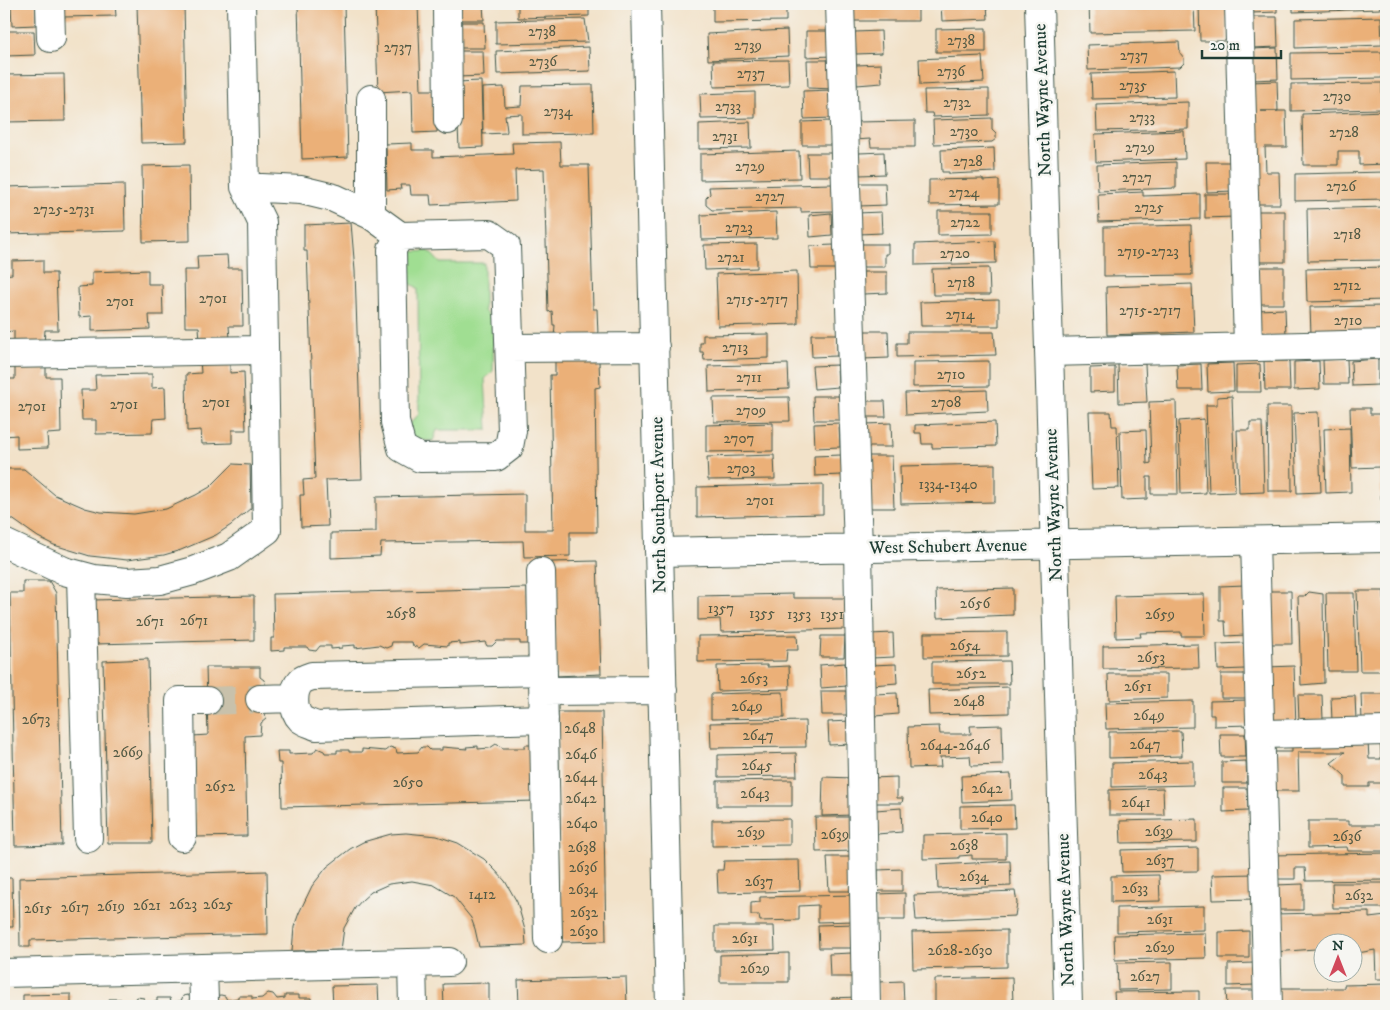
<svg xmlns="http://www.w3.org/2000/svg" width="1390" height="1010" font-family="'IM FELL DW Pica',serif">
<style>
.green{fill:#a0de92;stroke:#608e63}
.building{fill:#ebb078}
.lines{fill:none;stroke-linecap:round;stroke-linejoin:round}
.minor-tunnel{stroke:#c8c1ab;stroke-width:28;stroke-dasharray:28 14;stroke-linecap:butt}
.minor-casing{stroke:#3f564a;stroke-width:30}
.minor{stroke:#fff;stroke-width:28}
.labels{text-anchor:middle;stroke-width:5;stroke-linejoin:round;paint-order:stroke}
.number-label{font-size:15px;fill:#525a45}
.street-label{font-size:18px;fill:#1f3d34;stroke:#f6f6f2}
</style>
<rect width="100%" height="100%" fill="#f6f6f2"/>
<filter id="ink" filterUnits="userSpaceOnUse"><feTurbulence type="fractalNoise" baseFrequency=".02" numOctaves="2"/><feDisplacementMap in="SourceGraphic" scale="10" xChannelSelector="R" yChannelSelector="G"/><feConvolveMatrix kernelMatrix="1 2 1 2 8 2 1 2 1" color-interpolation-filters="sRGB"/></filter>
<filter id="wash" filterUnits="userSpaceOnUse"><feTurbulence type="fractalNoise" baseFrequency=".0096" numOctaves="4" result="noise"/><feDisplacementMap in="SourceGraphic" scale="20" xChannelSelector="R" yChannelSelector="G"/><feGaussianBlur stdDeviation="1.12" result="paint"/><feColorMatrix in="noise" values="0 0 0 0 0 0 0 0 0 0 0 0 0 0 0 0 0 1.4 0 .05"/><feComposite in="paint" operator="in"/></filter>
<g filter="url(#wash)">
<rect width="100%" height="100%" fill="#f2e2c9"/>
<path class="green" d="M429,251L440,263H484V311L494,321L493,371L485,379L488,430H437L433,441L410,440L404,430L419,414L418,288L404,280L401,252Z"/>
<g id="blocks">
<path class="building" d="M11,4H36V25L12,26Z
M62,4H115L116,16L62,17Z
M137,4H184L187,142L141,143Z
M298,4H344L348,157L302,159Z
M375,4H418L421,90H438L437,132L413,133L412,90L378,92Z
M458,4H483L484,20H458Z
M518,4H592L589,7V16L518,18Z
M713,4H786V21L713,22Z
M851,4H918V21H851Z
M941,4H987L988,19L942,21Z
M1089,4H1194L1195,31L1090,33Z
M1199,4H1226L1227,41H1200Z
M1251,4H1277V12L1251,13Z
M1293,4H1379L1380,9L1293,12Z
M1250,17H1277L1278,47L1252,48Z
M1381,17L1382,45L1295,48V19Z
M585,19L588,42L496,44V21Z
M459,22H484L485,48H459Z
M986,28V52H936V29Z
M787,30L788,56L708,60L707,34Z
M6,31H34L35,55L6,56Z
M806,31H833V56L806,57Z
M881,31L882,53L856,54L855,32Z
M1179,42L1180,53L1184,58V63L1180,67L1088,70L1087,45Z
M589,47L590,71L497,74L496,51Z
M1277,48L1278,79L1252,80L1251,49Z
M456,51H483L484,76L457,77Z
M1382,52V78L1291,80V53Z
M982,56L984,82L920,85L919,59Z
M788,60L789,85L714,87L713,61Z
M807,60H833L834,89L808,88Z
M881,64L882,83L857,85L856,65Z
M1174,71L1175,97L1092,99L1091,74Z
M64,74L65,121L4,122V75Z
M481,81L483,147L459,148L456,82Z
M1277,81L1278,111H1261H1286L1287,147H1265L1266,172H1279L1280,204H1255L1251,82Z
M1382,83V109L1291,111V84Z
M593,85L594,133L522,134V114L505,115L507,131L506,133L483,134L482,88L504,87L505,107L521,106L522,86Z
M989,89V115L933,117L932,113H925L924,90Z
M832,90L833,118L804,119L803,91Z
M755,92V118L701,119L700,94Z
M1188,102V129L1097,131L1096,105Z
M1385,111L1386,164L1359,165V151H1338V165H1303L1302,114Z
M992,118V129L996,133V139L992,142L934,144L933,120Z
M830,121L831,145H802V122Z
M915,121V147H871L870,139L855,140V122Z
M750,122L751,148L699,149V124Z
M1184,131L1185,159L1096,162L1095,134Z
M560,142L561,165H589L593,309H597L598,335L554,337L555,325H553L552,311L548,312L544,169L515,170L516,201L431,205L430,195H411L410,185H400L401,189L387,190L386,144L412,143V150H433V157L513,154L512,143Z
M994,148L995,172L949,174V172H942L941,150Z
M799,151L800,178L700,180V154Z
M884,152L885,174L860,175L859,153Z
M807,153H832V176H808Z
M1176,162V188L1098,191L1097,165Z
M1206,162H1233L1234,191L1207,192Z
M189,165L190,241L143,242L142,166Z
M1386,172V199L1295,201V174Z
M983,179V181L999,180V204L929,205V180Z
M859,183H885L886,205L859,206Z
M124,184L125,231L4,234V187Z
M832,184L833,211L801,212V208L712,210L706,205V198L710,194L709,187Z
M1143,192V196L1200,194V219L1099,222L1098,194Z
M1205,194H1233L1234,217L1205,218Z
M1386,207V260L1308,261L1307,209Z
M938,211H992V234L938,235Z
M1257,211H1285V262H1257Z
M776,212L777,238L702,240L701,215Z
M881,212L882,233L859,234L858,213Z
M831,213L832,235L810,237L809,215Z
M351,223L355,271L362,479L326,480L328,526L301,527L300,495H304L303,480L315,479L307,251H304V225Z
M1191,225L1192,275L1104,276V227Z
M995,241L996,263L915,265V244Z
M757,244V268L705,270L704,245Z
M859,244H888V254H885V267H860Z
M834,245L835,269H811L810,246Z
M227,255L228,268H242L243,326H229L230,339L200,341L199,327H185L184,270H198L197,256Z
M43,260V273H56L58,330H45L44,345H14V331L4,332V275L12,274V261Z
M1258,267H1284V304H1258Z
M1386,267V300L1307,302L1306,269Z
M989,268L990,295H933L932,269Z
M148,270V284H162L163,315H149L150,329L92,331V316L79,317L78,287L92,286V272Z
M797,271L798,324L718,326L716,274Z
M863,272H887V293L863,294Z
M1192,284L1194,332L1107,335L1106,287Z
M999,300V326H921L920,302Z
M1386,306V333L1311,334L1310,307Z
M1285,309L1286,336L1258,337L1257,310Z
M862,331H888L889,358L862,359Z
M907,332H994L996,355L897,357V343H907Z
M769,334V358L704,360L703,352H700V343H703V335Z
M811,334H837V356L812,357Z
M1383,357H1386V381H1383Z
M200,359H230V373L244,372L246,430H232V443L202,444L201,430L187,431L186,374L201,373Z
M1347,359L1348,384H1324L1323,360Z
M1378,359V385L1352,386L1351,361Z
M555,361H599L600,387L595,388L597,532H570V556L524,557L523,541L381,543L380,556L331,558V533L376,532V497L525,494V530H553L550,375H555Z
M989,361V386L913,387V362Z
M1264,361H1289L1290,390H1265Z
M1319,361L1320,389L1294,390V362Z
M1233,363L1234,391L1208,392L1207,364Z
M15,364H46V377H60L61,433L47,434L48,448L17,449V435L4,436V379H15Z
M788,364L789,389L709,392L708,366Z
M1118,364H1145L1147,402L1119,403Z
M1201,364L1202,390H1178L1177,365Z
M1260,364L1261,392H1236V365Z
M837,365L838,387L814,389L812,366Z
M1115,367V391L1090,392V368Z
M152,374V388L165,387L166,418L153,419L152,433L96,434V420H82L81,390H96L95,375Z
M987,390L988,411L906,415L905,393Z
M813,396H839L840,420H814Z
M1232,396L1235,492L1209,493L1206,405H1217V397Z
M789,397L790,421L714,422L713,398Z
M867,401H885L886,417H867Z
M1176,401L1178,494H1151V477H1147V499L1122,500L1120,431L1146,430L1147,464L1151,463L1149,402Z
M1267,406H1291L1292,491H1268Z
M1350,408H1370V414H1386V499H1381L1380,467L1352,468Z
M1089,412H1111L1112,426H1117L1119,488L1092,489Z
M1318,412L1321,492L1297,493L1294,413Z
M1204,419L1206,493L1181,494L1179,421Z
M995,422L996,446L932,448V444H922L921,433H915V425Z
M1250,422H1262L1264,492L1239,493L1237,430H1250Z
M773,423V451L706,452V425Z
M839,423L840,447L815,448L814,424Z
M891,423L892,447H866V424Z
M1350,428L1351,492L1326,493L1324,429Z
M774,455L775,479L708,480L707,457Z
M841,455L842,475L815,476L814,456Z
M867,456H892L894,508H868Z
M233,464L250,465L251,508L231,525L216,535L181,550L164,555L127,560L90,556L54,545L38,537L8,516L6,469H24L55,495L85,508L101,512L134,514L166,509L196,495L210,487Z
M995,464V502L901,504L900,466Z
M823,484V514L697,517V487Z
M597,561L601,674L556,676L552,562Z
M23,581H49L56,593L62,845L15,846L10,593H23Z
M1245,585V635L1226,636L1225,621H1220V586Z
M527,588L528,632L532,631V644H520V641H497L492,646H487L485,642L460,645V642L448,643V646L424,644L419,648L413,646L412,642H392L391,646L386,648L379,645L355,648V645L342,646V648L331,649V646H320L316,651L309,650L307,647H284V650L271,651V638H274L273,594Z
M1013,588V615L937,618L936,590Z
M1264,591H1291L1292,644H1266Z
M1357,591H1384L1386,671H1360Z
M1309,592L1323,594L1324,683L1301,685L1298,596H1305Z
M1326,593H1354L1356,671H1328Z
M793,594V598H847V629L721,632L720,619L698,620V596Z
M1204,594L1205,636H1181V632L1140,633L1141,637L1116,638L1115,596Z
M254,596V640L95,644L94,600Z
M1007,632V656L924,657V633Z
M893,633L894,657L871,658L870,634Z
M797,635L798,650H787L786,661L698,662V636Z
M821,636H845L844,657H820Z
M1245,643V669L1218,670L1217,644Z
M1198,644L1199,668L1103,669V646Z
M148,659L152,843H108L103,661Z
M1009,661L1010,684H932V662Z
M845,663L847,686L821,688L820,665Z
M896,664L897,683L872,685L871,665Z
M767,665V667L789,666L790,689L718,691L717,666Z
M1294,666L1296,727H1268L1267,667Z
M206,667H260V677L264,680L265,683L264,712L266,719L261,723L260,735L245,736L247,836L196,837L193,736L208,735Z
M1108,674H1167V698L1109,700Z
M1221,674H1245L1246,698H1221Z
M1009,687V713L929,715L928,690Z
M821,691H846L847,715H822Z
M783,692L784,718L711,719V694Z
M897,693L898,714L875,716L874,694Z
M1361,694H1386V721H1362Z
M1298,695H1322L1323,720L1299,721Z
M1355,696L1356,720L1332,721L1331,697Z
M1249,700L1250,725L1214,726V715H1210V701Z
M1193,701V727L1106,729L1105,703Z
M558,712H602L606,941L562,942Z
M805,721L806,747L711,748L710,723Z
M850,721L851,744L829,745L828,722Z
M1002,725L1003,765L971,766L970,756L940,757L941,767L909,768L908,727L939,726L940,734H971L970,726Z
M1181,731L1182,756L1109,758V732Z
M1220,734H1245L1246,757H1221Z
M1380,739H1386V788H1384V783H1369V787H1345V776L1331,763L1345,752H1298L1299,791H1272L1271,752H1292V743L1368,742L1369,759H1381Z
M496,744L503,748H525V745H538L536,801L282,807L281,763H278L277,751H289V754L313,753L317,748L324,751L325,753H337V750H349V752H362V749L385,751L390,747L396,749L397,753L418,752L422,747H427L430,750H442V747L467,749L466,747L478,746V749L490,748Z
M796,753L797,776L718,777V755Z
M1193,761V785L1112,787V763Z
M1246,761L1247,783H1222V762Z
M1011,774L1012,800L962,802L961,776Z
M823,777L853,778L852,815L822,816Z
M897,777V798H903L902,803H872V778Z
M792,780V806H717V781Z
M1163,788L1164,815H1109V790Z
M1223,788H1247L1248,811L1223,812Z
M1014,805L1015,828L960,829V806Z
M901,808L902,832L877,834L876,810Z
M815,817H854L855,851L816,852Z
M790,819V845L712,846V820Z
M1197,819V842L1121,843L1120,821Z
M1308,821H1348V825H1386V851H1348L1347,847L1308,848Z
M406,833L437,836L458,843L484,859L495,870L505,881L517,902L525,930L526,945L479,947L475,929L471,918L454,897L434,885L412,881L389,884L371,892L362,900L355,908L344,928L341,950L292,951L294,927L299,913L312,886L327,867L350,849L363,842L391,834Z
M1006,833V859H972V855L959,856V858L923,859V835Z
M1198,848V871L1122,872L1121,850Z
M1386,853V880L1306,881L1305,868H1295V879H1272L1271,855Z
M827,857H852L853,891H829Z
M799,860L800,891L718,893L717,870H723L724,861Z
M1010,861L1011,886L938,889L937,865Z
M902,869V891H878V870Z
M267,871L268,934L30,940V947H20L19,878Z
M1254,874V899L1213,900L1212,875Z
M1159,875L1160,901L1111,902V876Z
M4,878H12L13,927H4Z
M1332,883H1386V908H1333Z
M1303,884V910H1276L1275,885Z
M1015,891L1017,903L1015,916L916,920L914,895Z
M905,893V920H877L876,894Z
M854,895L855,921L818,922V905L799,906V920L760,921L759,915H751V903L760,902V897Z
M1204,906V930L1117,932V908Z
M1369,912V918L1386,916V979H1376L1375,950L1352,954V942H1322V959H1318L1315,949L1274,952L1273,914Z
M855,924V948H819L818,925Z
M715,926H774L775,950L715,951Z
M1007,930V967L913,969L912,932Z
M1249,931V958H1219V932Z
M1205,933L1206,958L1115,960L1114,935Z
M789,953V982H720V955Z
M852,953L853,977H830L829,954Z
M1172,962V989L1118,990L1117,963Z
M1253,963L1254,985L1228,986V964Z
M626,977L627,1006H519L518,980Z
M1012,977L1013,1003L935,1004V979Z
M903,981L904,1004L879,1006L878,982Z
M489,983V1006H444L443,984Z
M1386,984V1006H1275L1274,988H1344V985Z
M378,985L379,1006H333L332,986Z
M1226,990H1254L1255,1006H1227Z
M1199,991V1006H1115L1114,992Z
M268,993L273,994L277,999L285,998V995H299V998H311V1006H97V1003L109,1002V999H121L122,1002H134L137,997L144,998L145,1002H157V998H170L171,1002L181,1001L183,996L187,995L193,998L221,995L225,996L227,1000L238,998V996H252V999L262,998Z
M71,994V1006H23V995Z
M857,997V1006H832V998Z"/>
</g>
</g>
<g filter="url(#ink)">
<use href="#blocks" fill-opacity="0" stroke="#3f564a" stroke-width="1"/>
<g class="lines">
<path class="minor-tunnel" d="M207,701L260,699"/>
<g class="minor-casing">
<path id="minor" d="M50,4L51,38
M447,4L448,120
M646,4L670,1006
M840,4L858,548L866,1006
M1039,4L1068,1006
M1239,4L1248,347
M371,99V215
M245,187L301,190L334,198L371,215L400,236L489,234L506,246L512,431L509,447L496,457L420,458L402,448L395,422L392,249L400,236
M510,348L655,347
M1049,352L1386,344
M4,354L264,350
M1255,541L1268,1006
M4,543L64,571L94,579L127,582L160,580L193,571L229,557L267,530L262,222L245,187L241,4
M659,552L1386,538
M541,572L548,939
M81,576L88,838
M543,671L312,676C309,677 303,679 301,681C292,690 292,710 301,719C305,722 312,724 316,726L544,719
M544,691L663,690
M260,699L294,698
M1260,734L1386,731
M182,837L180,701H207
M412,963L413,1006
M203,968L204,1001
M4,973L449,962"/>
</g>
<use href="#minor" class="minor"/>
</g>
</g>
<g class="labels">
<g class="number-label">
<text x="542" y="36">2738</text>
<text x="961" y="45">2738</text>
<text x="748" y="50">2739</text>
<text x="398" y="52">2737</text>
<text x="1134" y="60">2737</text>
<text x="543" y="66">2736</text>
<text x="951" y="76">2736</text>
<text x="751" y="78">2737</text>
<text x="1133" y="90">2735</text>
<text x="1337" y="101">2730</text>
<text x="957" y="107">2732</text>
<text x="728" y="111">2733</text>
<text x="558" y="116">2734</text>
<text x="1142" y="122">2733</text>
<text x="964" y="136">2730</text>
<text x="1344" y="137">2728</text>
<text x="725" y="141">2731</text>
<text x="1140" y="152">2729</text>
<text x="968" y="166">2728</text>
<text x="750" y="171">2729</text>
<text x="1137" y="182">2727</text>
<text x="1341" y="191">2726</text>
<text x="964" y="197">2724</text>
<text x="770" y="201">2727</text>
<text x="1149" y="212">2725</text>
<text x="64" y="214">2725-2731</text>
<text x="965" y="227">2722</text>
<text x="739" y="232">2723</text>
<text x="1347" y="239">2718</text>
<text x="1148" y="256">2719-2723</text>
<text x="955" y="258">2720</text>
<text x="731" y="262">2721</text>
<text x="961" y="287">2718</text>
<text x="1347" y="290">2712</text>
<text x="213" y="303">2701</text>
<text x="757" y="304">2715-2717</text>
<text x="120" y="306">2701</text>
<text x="1150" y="315">2715-2717</text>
<text x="960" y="319">2714</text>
<text x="1348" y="325">2710</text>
<text x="735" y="352">2713</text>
<text x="951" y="379">2710</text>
<text x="749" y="382">2711</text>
<text x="216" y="407">2701</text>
<text x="946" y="407">2708</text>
<text x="124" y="409">2701</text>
<text x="32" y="411">2701</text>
<text x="751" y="415">2709</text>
<text x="739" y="443">2707</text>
<text x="741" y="473">2703</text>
<text x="948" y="489">1334-1340</text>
<text x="760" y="505">2701</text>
<text x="975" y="608">2656</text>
<text x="721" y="613">1357</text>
<text x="401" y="618">2658</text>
<text x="762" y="618">1355</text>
<text x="799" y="619">1353</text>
<text x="832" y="619">1351</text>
<text x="1160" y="619">2659</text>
<text x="194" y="625">2671</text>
<text x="150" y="626">2671</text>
<text x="965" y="650">2654</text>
<text x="1151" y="662">2653</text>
<text x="971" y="678">2652</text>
<text x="754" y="683">2653</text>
<text x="1138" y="691">2651</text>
<text x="969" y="706">2648</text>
<text x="747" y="711">2649</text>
<text x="1149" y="720">2649</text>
<text x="36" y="724">2673</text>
<text x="580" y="733">2648</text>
<text x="758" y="740">2647</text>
<text x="1145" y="749">2647</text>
<text x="955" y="750">2644-2646</text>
<text x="128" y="757">2669</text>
<text x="581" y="759">2646</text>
<text x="757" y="770">2645</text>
<text x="1153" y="779">2643</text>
<text x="581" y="782">2644</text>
<text x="408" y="787">2650</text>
<text x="220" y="791">2652</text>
<text x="987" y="793">2642</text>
<text x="755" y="798">2643</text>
<text x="581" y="803">2642</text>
<text x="1136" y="807">2641</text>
<text x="987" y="822">2640</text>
<text x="582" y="828">2640</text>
<text x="1159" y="836">2639</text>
<text x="751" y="837">2639</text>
<text x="835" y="839">2639</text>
<text x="1347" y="841">2636</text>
<text x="964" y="850">2638</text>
<text x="582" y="852">2638</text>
<text x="1160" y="865">2637</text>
<text x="583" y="872">2636</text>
<text x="974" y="881">2634</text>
<text x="759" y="886">2637</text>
<text x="1135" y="893">2633</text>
<text x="583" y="894">2634</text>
<text x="482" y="899">1412</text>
<text x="1359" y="900">2632</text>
<text x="183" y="909">2623</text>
<text x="218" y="909">2625</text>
<text x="147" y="910">2621</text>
<text x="111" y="911">2619</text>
<text x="75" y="912">2617</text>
<text x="38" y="913">2615</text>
<text x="584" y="917">2632</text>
<text x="1160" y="924">2631</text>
<text x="584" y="936">2630</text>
<text x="745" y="943">2631</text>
<text x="1160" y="952">2629</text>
<text x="960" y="955">2628-2630</text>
<text x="755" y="973">2629</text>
<text x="1145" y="981">2627</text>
</g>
<g class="street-label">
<text transform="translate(1042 100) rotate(-92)" y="6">North Wayne Avenue</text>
<text transform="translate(658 505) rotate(-91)" y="6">North Southport Avenue</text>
<text transform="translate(1053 505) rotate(-92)" y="6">North Wayne Avenue</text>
<text transform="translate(948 546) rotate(-1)" y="6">West Schubert Avenue</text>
<text transform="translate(1065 910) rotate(-92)" y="6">North Wayne Avenue</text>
</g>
</g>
<rect width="1390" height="1010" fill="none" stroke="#f6f6f2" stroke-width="20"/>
<g transform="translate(1338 958)"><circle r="24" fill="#f6f6f2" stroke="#a0aca6"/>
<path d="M0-4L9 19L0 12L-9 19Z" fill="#d1495b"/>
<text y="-8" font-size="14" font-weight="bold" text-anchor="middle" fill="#1f3d34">N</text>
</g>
<path d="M1202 50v8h79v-8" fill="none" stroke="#1f3d34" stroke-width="2.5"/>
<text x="1210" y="50" font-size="15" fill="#1f3d34" stroke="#f6f6f2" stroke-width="4" paint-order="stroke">20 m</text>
</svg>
